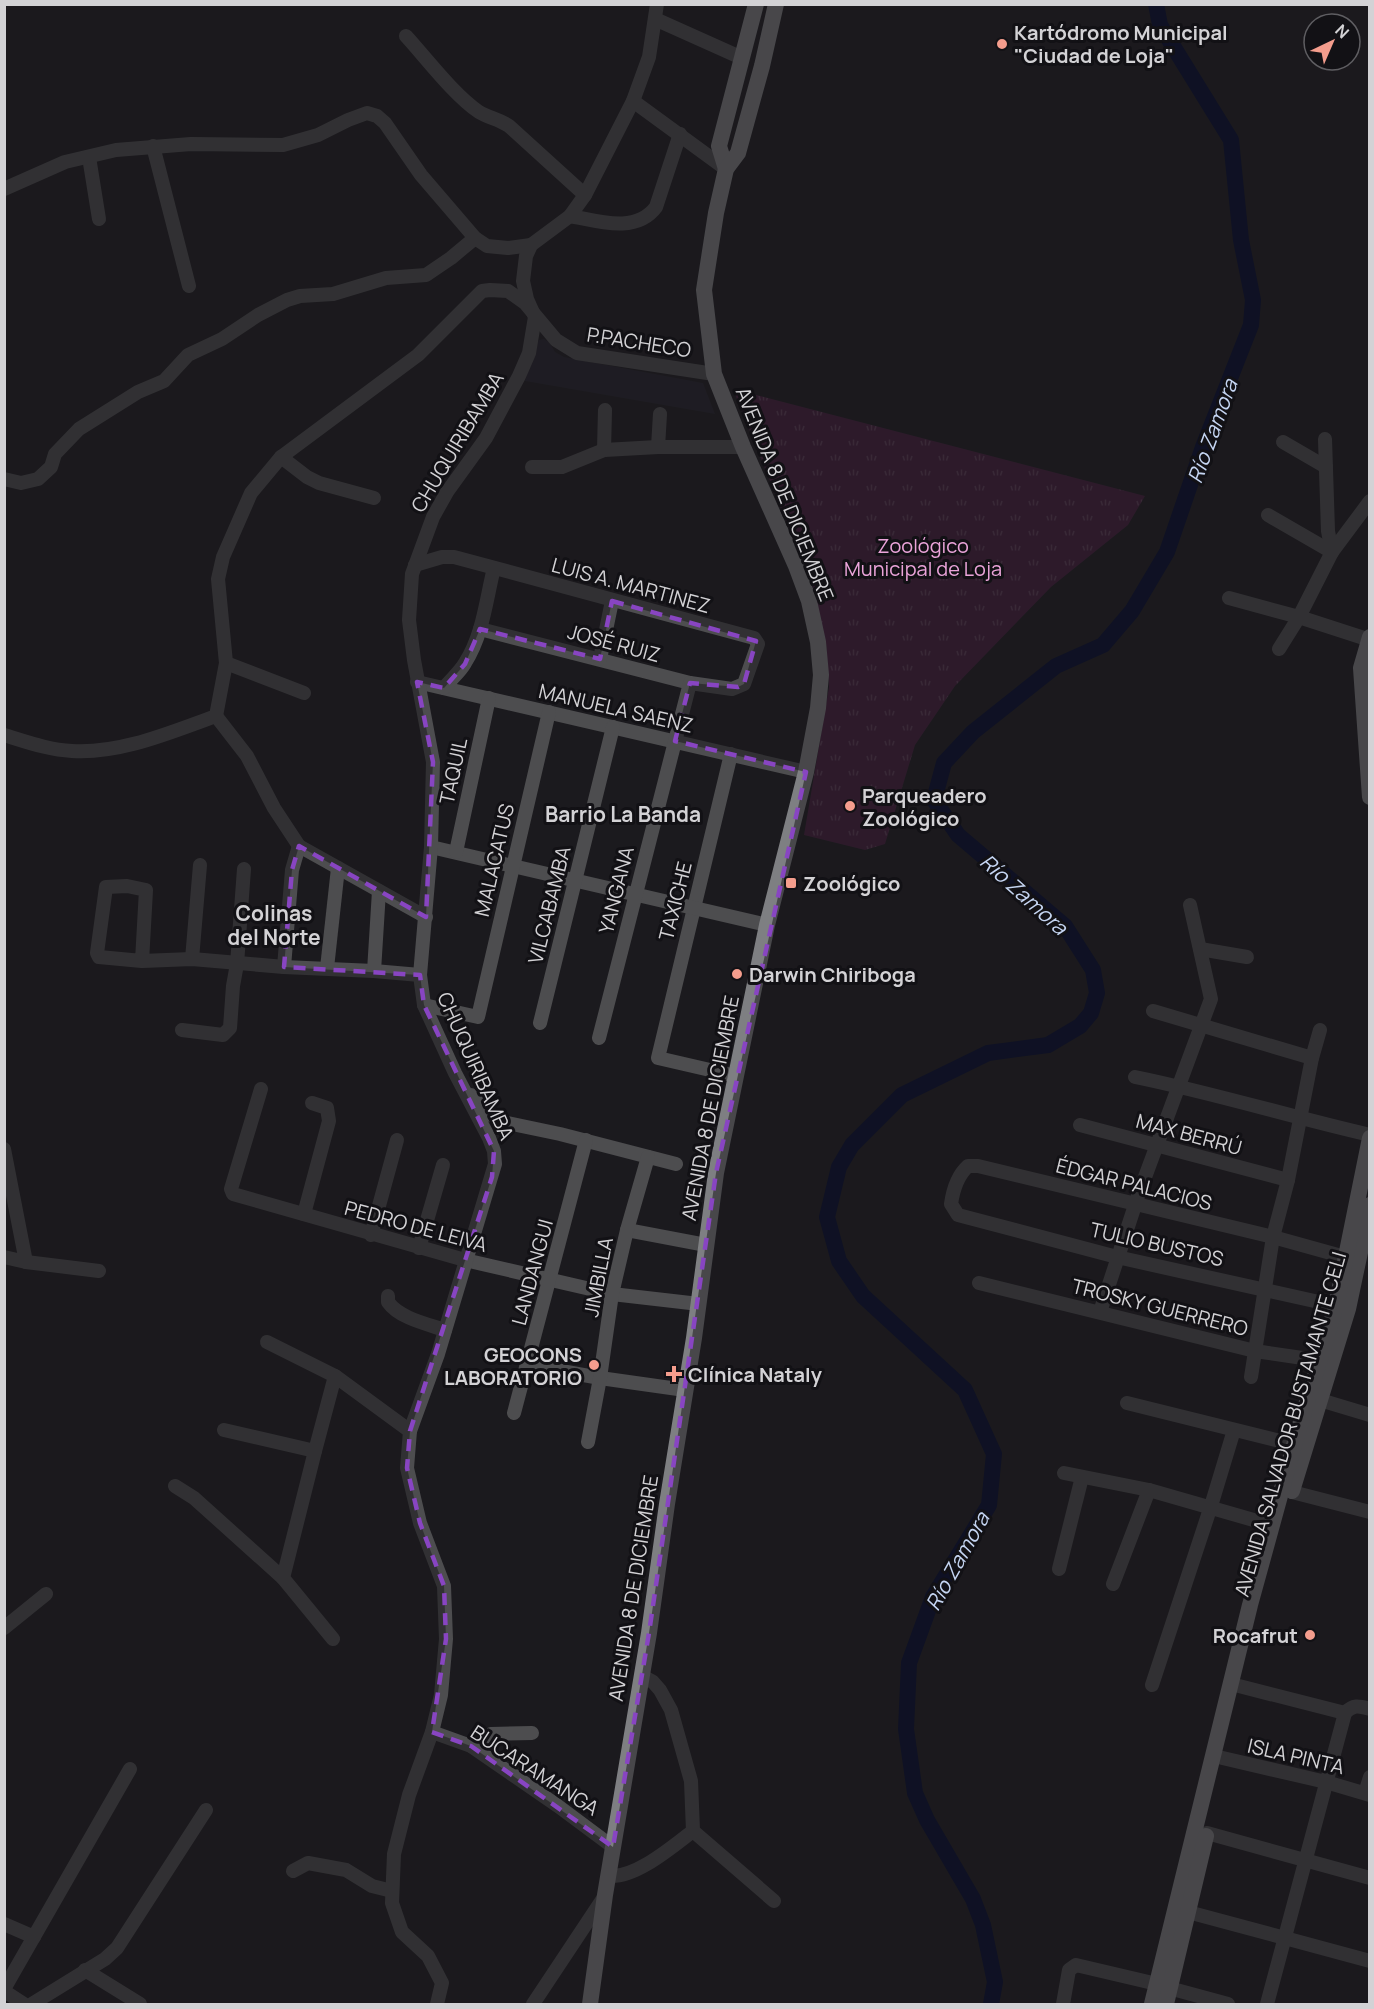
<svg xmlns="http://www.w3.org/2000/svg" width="1374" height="2009" font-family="Manrope,sans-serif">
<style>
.built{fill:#23212a}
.park{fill:url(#park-tufts)}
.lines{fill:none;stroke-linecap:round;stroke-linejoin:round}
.river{stroke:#00082d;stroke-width:16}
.minor{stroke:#4d4d4f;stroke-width:14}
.major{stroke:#7e7f82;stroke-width:16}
.marked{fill:none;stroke:#8845c2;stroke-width:4.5;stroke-dasharray:12 8;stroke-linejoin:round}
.poi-dot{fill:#f49d8d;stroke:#121115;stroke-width:2}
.labels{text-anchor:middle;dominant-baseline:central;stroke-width:6;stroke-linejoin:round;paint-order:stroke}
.poi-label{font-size:20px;font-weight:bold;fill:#d3d2d5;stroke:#121115;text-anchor:start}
.street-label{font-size:20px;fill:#d3d2d5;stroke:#121115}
.park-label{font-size:20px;fill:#eba4da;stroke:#121115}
.water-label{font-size:21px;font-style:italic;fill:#c5d5f2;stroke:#121115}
.neighbourhood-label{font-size:21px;font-weight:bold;fill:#d3d2d5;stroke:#121115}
</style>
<defs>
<pattern id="park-tufts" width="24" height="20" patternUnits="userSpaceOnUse" patternTransform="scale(1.5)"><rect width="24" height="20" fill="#431c3b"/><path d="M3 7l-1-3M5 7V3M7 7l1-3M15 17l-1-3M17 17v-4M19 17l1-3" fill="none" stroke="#5d3c56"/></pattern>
</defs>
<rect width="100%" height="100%" fill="#1b1a1e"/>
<!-- built -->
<polygon class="built" points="544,339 549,342 555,352 564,357 703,383 715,414 525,381 534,349 539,340"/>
<!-- park -->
<polygon class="park" points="733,389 1145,496 1128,525 1051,587 955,686 915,745 885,844 865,850 804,835 829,687 826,644 814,590"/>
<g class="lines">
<!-- river -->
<polyline class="river" points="991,2004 995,1982 983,1925 973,1899 927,1820 915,1793 906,1729 909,1663 933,1597 989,1505 994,1454 965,1390 863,1296 839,1261 827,1217 839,1167 852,1145 902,1095 988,1053 1048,1045 1080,1026 1091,1013 1097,993 1093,970 1065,926 958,835 934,800 944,763 973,732 1056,666 1103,645 1132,611 1167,552 1203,447 1251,325 1253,300 1241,240 1231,140 1160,25 1156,4"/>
<!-- minor -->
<g class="minor">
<polyline points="655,19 742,58"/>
<path d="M406 36C427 59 454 95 479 112 489 118 499 119 509 126L585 195"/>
<polyline points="633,101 726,169"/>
<polyline points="153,146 189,286"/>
<polyline points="89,157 99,219"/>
<polyline points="4,189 65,162 116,150 191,144 283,145 318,135 348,120 367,113 377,116 385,123 421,175 475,238 487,246 508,248 531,245"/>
<path d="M570 216C598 221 636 234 656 207L680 134"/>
<polyline points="1325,439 1328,531 1332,552"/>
<polyline points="1283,442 1326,467"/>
<polyline points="658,447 660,414"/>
<polyline points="604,450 605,410"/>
<polyline points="281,457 307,477 319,483 374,498"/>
<polyline points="532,467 562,467 604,450 658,447 743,447"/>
<polyline points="4,479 21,483 38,479 51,467 55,454 79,429 138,392 164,381 188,355 222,339 258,315 287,300 300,296 333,294 386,278 426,275 451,258 475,238"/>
<polyline points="1268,515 1332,552 1299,617 1370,640"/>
<polyline points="1332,552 1370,501"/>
<polyline points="415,565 442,557 454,557 754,638 758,644 744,684 732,689 690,683 480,629"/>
<polyline points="1229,598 1299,617 1279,649"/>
<polyline points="600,659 612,601"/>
<polyline points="226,663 304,693"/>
<polyline points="417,682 806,772"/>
<path d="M444 688C451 679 460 672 465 663 483 635 486 600 494 568"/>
<polyline points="216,716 247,756 274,808 299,846 426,917"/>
<path d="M4 735C27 742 49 750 72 751 121 754 171 732 216 716L226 663 218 579 223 557 251 493 281 457 418 355 482 291 490 290 508 291 525 303 556 340 577 353 714 374"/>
<polyline points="731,754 658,1058 736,1076"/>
<polyline points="431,847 767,925"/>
<polyline points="456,852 489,698"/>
<polyline points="1200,949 1247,957"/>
<polyline points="192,959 200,865"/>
<polyline points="142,961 146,890 127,886 106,887 97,953 99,957 142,961 192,959 284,967 374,971 420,975"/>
<polyline points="284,967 292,870 299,846"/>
<polyline points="327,968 338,868"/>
<polyline points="374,971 379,891"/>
<polyline points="424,1005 478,1017 549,712"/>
<polyline points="1153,1011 1312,1058"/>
<polyline points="540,1023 613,727"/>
<polyline points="182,1030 223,1035 230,1028 233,986 237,964 244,869"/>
<polyline points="599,1038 690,683"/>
<path d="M1135 1077C1214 1093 1291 1117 1370 1135"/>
<polyline points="261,1089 231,1189 233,1194 465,1260 612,1294 699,1304"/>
<polyline points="471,1095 491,1115 503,1122 560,1134 676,1164"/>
<polyline points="1080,1125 1288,1180"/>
<polyline points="4,1149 26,1262"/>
<polyline points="304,1214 329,1121 327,1108 312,1103"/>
<polyline points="627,1230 706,1245"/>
<polyline points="371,1235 397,1140"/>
<polyline points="419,1248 443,1165"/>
<polyline points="4,1257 26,1262 99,1271"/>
<path d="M1345 1257 1273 1237 978 1166H968C957 1176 953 1190 951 1204L958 1215 1117 1257 1346 1308"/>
<polyline points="979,1283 1255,1351 1330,1362"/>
<path d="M388 1296V1302C399 1318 427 1324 445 1330"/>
<polyline points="1100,1312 1138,1196 1211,999 1190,905"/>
<polyline points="267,1342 335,1376 410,1431"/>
<polyline points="528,1365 600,1378 685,1390"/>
<polyline points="1251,1377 1273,1237 1288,1180 1312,1058 1320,1030"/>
<polyline points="1320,1400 1370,1415"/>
<polyline points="1127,1403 1304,1447"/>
<polyline points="514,1413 586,1140"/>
<polyline points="224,1430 315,1451 283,1578 333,1639"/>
<polyline points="588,1442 600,1378 612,1294 627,1230 648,1157"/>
<polyline points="315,1451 335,1376"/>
<polyline points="1064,1473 1149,1490 1271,1525"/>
<polyline points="175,1486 194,1498 283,1578"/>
<polyline points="1292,1492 1370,1512"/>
<polyline points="1059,1569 1082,1477"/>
<polyline points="1113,1584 1149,1490"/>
<polyline points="4,1628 46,1594"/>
<polyline points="642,1676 653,1682 660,1690 671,1710 691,1781 693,1831 774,1901"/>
<polyline points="1152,1685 1211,1506 1234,1430"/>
<polyline points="1239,1686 1345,1713 1267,2004"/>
<path d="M1345 1713C1354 1704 1359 1706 1370 1709"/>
<polyline points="432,1732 471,1746 558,1806 613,1847"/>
<polyline points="471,1746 491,1734 532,1733"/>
<polyline points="1214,1756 1326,1782 1370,1795"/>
<polyline points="1365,1793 1370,1777"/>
<polyline points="1207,1833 1370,1878"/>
<polyline points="293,1871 308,1863 346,1870 372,1886 392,1891"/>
<path d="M608 1876C635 1879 672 1847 693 1831"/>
<polyline points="1188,1912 1370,1961"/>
<polyline points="4,1924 34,1937"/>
<polyline points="85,1970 140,2004"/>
<polyline points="1169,1988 1228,2004"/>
<polyline points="4,1989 130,1769"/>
<polyline points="4,1991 24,2004"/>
<polyline points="32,2004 105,1959 117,1948 206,1810"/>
<polyline points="437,2004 442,1983 428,1956 402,1932 392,1903 394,1854 409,1795 432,1732 441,1695 446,1639 444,1586 420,1523 407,1468 410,1431 438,1354 495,1164 494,1151 489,1138 455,1073 424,1005 420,975 431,847 433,762 414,660 409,620 412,574 433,517 447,492 486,438 519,376 529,353 535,317 527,299 523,281 526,256 531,245 570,216 585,195 633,101 649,57 657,4"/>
<polyline points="533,2004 604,1897"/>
<polyline points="1063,2004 1069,1970 1076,1965 1157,1984"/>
</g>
<!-- major -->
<g class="major">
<polyline points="726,169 719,146 756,4"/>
<polyline points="1370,637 1361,668 1370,797"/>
<polyline points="1292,1491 1348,1309 1370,1205"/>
<polyline points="590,2004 605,1895 649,1633 667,1504 694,1338 716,1173 767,925 806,772 818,708 821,675 818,642 809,601 796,566 743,447 714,374 704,290 716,213 726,169 738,153 762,66 776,4"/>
<polyline points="1152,2004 1250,1605 1294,1445 1336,1306 1370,1138"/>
<polyline points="1166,2004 1206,1836"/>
</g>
</g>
<!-- marked area -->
<path d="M0 0H1374V2009H0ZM612 601 756 641 744 684 738 687 690 683 675 741 806 772 716 1173 649 1633 613 1847 471 1746 432 1732 446 1639 444 1586 420 1523 407 1468 410 1431 492 1177 494 1151 424 1005 420 975 284 967 292 870 299 846 426 917 433 762 417 682 444 688 465 664 480 629 600 659Z" fill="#1b1a1e" fill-opacity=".55" fill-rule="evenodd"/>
<path class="marked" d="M612 601 756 641 744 684 738 687 690 683 675 741 806 772 716 1173 649 1633 613 1847 471 1746 432 1732 446 1639 444 1586 420 1523 407 1468 410 1431 492 1177 494 1151 424 1005 420 975 284 967 292 870 299 846 426 917 433 762 417 682 444 688 465 664 480 629 600 659Z"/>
<!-- markers -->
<g class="poi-dot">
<circle cx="1002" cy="44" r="6"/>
<circle cx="850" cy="806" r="6"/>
<rect x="785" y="877" width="12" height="12" rx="3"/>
<circle cx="737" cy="974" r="6"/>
<circle cx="594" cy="1365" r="6"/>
<path d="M671 1365h6v6h6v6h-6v6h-6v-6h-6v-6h6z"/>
<circle cx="1310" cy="1635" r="6"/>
</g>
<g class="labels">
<!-- poi labels -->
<g class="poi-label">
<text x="1014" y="32">Kartódromo Municipal<tspan x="1014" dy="23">"Ciudad de Loja"</tspan></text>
<text x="862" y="795">Parqueadero<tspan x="862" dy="23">Zoológico</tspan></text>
<text x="803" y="883">Zoológico</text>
<text x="749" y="974">Darwin Chiriboga</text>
<text x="582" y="1354" text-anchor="end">GEOCONS<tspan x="582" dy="23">LABORATORIO</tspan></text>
<text x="688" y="1374">Clínica Nataly</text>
<text x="1298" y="1635" text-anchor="end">Rocafrut</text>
</g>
<!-- street labels -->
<g class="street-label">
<text transform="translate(639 342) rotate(9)">P.PACHECO</text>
<text transform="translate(457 442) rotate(-59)">CHUQUIRIBAMBA</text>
<text transform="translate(785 494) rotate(68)">AVENIDA 8 DE DICIEMBRE</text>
<text transform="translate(631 585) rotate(15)">LUIS A. MARTINEZ</text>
<text transform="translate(614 643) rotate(15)">JOSÉ RUIZ</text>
<text transform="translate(616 708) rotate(13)">MANUELA SAENZ</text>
<text transform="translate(453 771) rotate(-78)">TAQUIL</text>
<text transform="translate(494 860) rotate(-77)">MALACATUS</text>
<text transform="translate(616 890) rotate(-76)">YANGANA</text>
<text transform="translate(675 901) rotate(-76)">TAXICHE</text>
<text transform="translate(549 905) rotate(-76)">VILCABAMBA</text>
<text transform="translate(476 1066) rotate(66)">CHUQUIRIBAMBA</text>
<text transform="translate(710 1108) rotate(-79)">AVENIDA 8 DE DICIEMBRE</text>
<text transform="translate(1189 1134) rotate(15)">MAX BERRÚ</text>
<text transform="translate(1134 1184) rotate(14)">ÉDGAR PALACIOS</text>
<text transform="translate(416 1226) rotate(15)">PEDRO DE LEIVA</text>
<text transform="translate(1157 1244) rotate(13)">TULIO BUSTOS</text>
<text transform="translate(532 1272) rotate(-75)">LANDANGUI</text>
<text transform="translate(598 1277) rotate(-79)">JIMBILLA</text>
<text transform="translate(1160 1307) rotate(14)">TROSKY GUERRERO</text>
<text transform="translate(1290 1424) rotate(-74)">AVENIDA SALVADOR BUSTAMANTE CELI</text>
<text transform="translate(633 1588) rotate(-81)">AVENIDA 8 DE DICIEMBRE</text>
<text transform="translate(1296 1756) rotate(13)">ISLA PINTA</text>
<text transform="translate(535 1770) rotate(33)">BUCARAMANGA</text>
</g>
<!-- park labels -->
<g class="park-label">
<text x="923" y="545">Zoológico<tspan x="923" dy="23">Municipal de Loja</tspan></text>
</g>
<!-- water labels -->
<g class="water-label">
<text transform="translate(1212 431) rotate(-70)">Río Zamora</text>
<text transform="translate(1024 894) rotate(42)">Río Zamora</text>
<text transform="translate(957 1561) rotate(-61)">Río Zamora</text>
</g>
<!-- neighbourhood labels -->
<g class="neighbourhood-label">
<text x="623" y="814">Barrio La Banda</text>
<text x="274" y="913">Colinas<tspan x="274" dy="24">del Norte</tspan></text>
</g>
</g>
<!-- border -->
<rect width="1374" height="2009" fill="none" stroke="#d3d2d5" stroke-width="12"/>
<!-- north arrow -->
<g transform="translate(1332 42) rotate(44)"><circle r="28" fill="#121115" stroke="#5f5e62" stroke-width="1.5"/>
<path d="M0-4.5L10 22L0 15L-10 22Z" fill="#f49d8d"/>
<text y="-9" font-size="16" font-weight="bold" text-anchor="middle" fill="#d3d2d5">N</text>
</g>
</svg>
